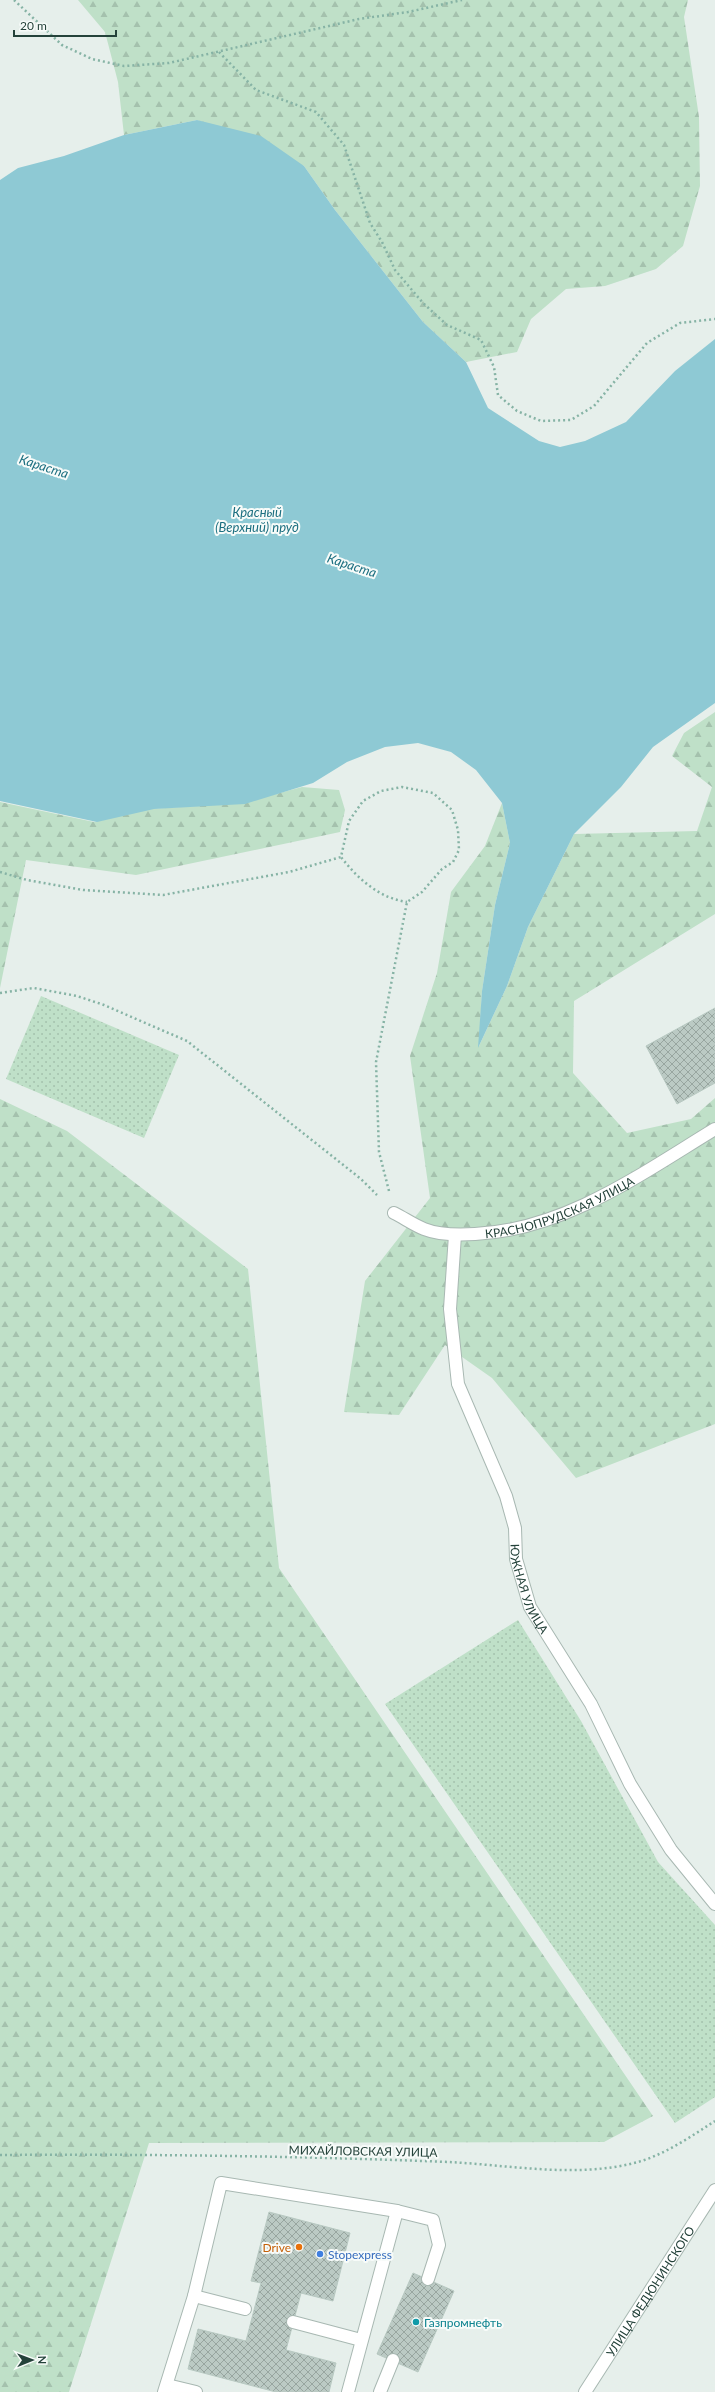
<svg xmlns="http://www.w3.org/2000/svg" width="715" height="2392" font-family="Lato,sans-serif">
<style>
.forest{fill:url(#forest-firs)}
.park{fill:url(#park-dots)}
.water{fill:#8ec9d4}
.building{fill:url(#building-cross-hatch);stroke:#b8c9c2}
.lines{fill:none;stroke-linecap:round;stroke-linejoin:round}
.service-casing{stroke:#a8b8b2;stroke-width:14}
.minor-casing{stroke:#a8b8b2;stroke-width:14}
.path{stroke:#86b3a5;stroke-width:2.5;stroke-dasharray:2 3;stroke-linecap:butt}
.service{stroke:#fff;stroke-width:12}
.minor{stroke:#fff;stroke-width:12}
.food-dot{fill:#e8710a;stroke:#f7fbf9;stroke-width:1.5}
.shop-dot{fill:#3f7fe0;stroke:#f7fbf9;stroke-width:1.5}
.culture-dot{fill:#0f9aa8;stroke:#f7fbf9;stroke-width:1.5}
.labels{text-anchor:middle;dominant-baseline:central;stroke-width:4;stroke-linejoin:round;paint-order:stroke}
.street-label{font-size:12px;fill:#24423a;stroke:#f7fbf9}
.food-label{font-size:12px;fill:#c56008;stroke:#f7fbf9;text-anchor:end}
.shop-label{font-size:12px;fill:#366cbe;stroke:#f7fbf9;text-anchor:start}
.culture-label{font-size:12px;fill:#0d838f;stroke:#f7fbf9;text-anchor:start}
.water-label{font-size:13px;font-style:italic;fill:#1c6f80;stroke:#f7fbf9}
</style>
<defs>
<pattern id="forest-firs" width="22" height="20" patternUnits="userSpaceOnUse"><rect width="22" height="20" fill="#bfe0c8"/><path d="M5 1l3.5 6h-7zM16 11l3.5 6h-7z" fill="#a4c1ad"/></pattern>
<pattern id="park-dots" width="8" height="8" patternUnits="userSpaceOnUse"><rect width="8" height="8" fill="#bfe0c8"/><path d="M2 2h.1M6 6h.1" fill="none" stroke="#a4c1ad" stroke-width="1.8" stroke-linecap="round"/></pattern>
<pattern id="building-cross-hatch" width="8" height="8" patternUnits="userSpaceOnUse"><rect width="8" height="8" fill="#bbcac4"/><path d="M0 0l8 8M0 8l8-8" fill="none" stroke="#98a6a0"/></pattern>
</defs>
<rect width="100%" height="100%" fill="#e6efeb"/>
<!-- forest -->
<g class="forest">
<polygon points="78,0 688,0 684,17 699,117 700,186 683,246 656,269 605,286 566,289 531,319 517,352 466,362 423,322 335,210 304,166 197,120 124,135 118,82 105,32"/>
<polygon points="715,712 715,914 574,1001 573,1073 627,1133 691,1119 715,1098 715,1424 576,1478 492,1378 445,1345 399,1415 344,1412 365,1281 430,1198 410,1056 437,973 451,892 485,846 502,803 510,843 495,905 482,991 479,1046 507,986 528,927 574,834 697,831 712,787 672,756 684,733"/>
<polygon points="302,787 339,790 345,810 340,832 136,875 26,860 0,988 0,802 94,822 150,809 242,803"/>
<polygon points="0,1099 67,1131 248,1269 279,1568 653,2116 604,2142 149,2143 69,2392 0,2392"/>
</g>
<!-- park -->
<g class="park">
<polygon points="41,996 179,1055 144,1138 6,1079"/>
<polygon points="518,1620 581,1721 658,1862 715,1925 715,2097 675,2123 385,1704"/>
</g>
<!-- water -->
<polygon class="water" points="197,120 261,136 304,166 335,210 423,322 466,362 488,408 539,441 560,447 585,441 626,422 675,371 715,339 715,703 653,747 621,787 574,834 528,927 507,986 478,1048 482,991 495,905 510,843 502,803 476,770 451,752 418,743 385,747 347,762 313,783 245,804 154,809 97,822 0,801 0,180 18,168 64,156 124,135"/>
<!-- building -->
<g class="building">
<polygon points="715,1008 715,1083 677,1104 646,1046"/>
<polygon points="269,2212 350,2233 333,2301 301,2293 286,2350 336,2363 329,2392 276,2392 188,2369 198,2329 246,2341 261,2283 251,2281"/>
<polygon points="413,2273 454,2291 418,2372 377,2354"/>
</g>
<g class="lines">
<!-- service casing -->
<g class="service-casing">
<g id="service">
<polyline points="194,2296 245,2309"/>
<polyline points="293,2322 361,2340"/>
<polyline points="167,2385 196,2392"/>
<polyline points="164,2392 194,2296 221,2183 397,2211 433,2220 439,2245 428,2279"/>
<polyline points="348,2392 397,2211"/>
<polyline points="380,2392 393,2360"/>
</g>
</g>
<!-- minor casing -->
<g class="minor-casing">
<g id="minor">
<path id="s1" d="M394 1213C404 1218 414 1225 424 1229 439 1235 459 1235 475 1234 564 1230 641 1174 715 1129"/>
<path id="s2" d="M455 1235 450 1309 458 1384 506 1496 515 1528 516 1559 530 1607 591 1704 630 1784 671 1850 715 1904"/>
<path id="s3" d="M585 2392 715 2190"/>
</g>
</g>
<!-- path -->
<g class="path">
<polyline points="14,0 62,45 92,59 124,66 169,63 359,19 408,12 462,0"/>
<polyline points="219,52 256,90 316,112 344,145 370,223 382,242 395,270 423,303 447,325 481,340 494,367 498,395 517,411 541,421 571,420 594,406 647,343 680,323 715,319"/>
<polyline points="0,872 27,880 83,890 163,895 289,872 341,857"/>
<polyline points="0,993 34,988 77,996 104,1005 187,1041 361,1179 377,1195"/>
<path d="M389 1191 379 1152 376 1062 407 902 422 892 442 869 453 862 459 850 458 830 452 810 433 793 402 787 381 791 363 801 349 821 341 857C358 879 379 898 407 902"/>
<path d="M0 2155C149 2154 299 2156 449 2162 508 2165 576 2178 634 2163 663 2156 690 2137 715 2121"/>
</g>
<!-- service -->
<use href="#service" class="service"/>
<!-- minor -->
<use href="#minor" class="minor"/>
</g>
<!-- markers -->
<circle class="food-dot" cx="299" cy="2247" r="4"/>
<circle class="shop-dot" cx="320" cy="2254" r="4"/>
<circle class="culture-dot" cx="416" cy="2322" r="4"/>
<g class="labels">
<!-- street labels -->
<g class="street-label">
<text stroke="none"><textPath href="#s1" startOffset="175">КРАСНОПРУДСКАЯ УЛИЦА</textPath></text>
<text stroke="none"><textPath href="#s2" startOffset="368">ЮЖНАЯ УЛИЦА</textPath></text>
<text transform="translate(363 2151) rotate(1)">МИХАЙЛОВСКАЯ УЛИЦА</text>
<text stroke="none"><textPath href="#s3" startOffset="120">УЛИЦА ФЕДЮНИНСКОГО</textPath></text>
</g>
<!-- food labels -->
<g class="food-label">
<text x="291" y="2247">Drive</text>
</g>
<!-- shop labels -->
<g class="shop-label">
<text x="328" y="2254">Stopexpress</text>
</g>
<!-- culture labels -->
<g class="culture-label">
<text x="424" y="2322">Газпромнефть</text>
</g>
<!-- water labels -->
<g class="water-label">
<text transform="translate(44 466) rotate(18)">Караста</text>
<text x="257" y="512">Красный<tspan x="257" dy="15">(Верхний) пруд</tspan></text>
<text transform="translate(352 565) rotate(18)">Караста</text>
</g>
</g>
<!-- north arrow -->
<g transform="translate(32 2360) rotate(89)" stroke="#f7fbf9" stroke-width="3" paint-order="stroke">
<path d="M0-3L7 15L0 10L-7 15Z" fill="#24423a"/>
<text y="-6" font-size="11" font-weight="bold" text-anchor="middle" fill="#24423a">N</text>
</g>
<!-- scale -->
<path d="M14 30v6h102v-6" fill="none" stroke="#24423a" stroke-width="2"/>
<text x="20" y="30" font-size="12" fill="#24423a" stroke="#f7fbf9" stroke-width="3" paint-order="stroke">20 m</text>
</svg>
